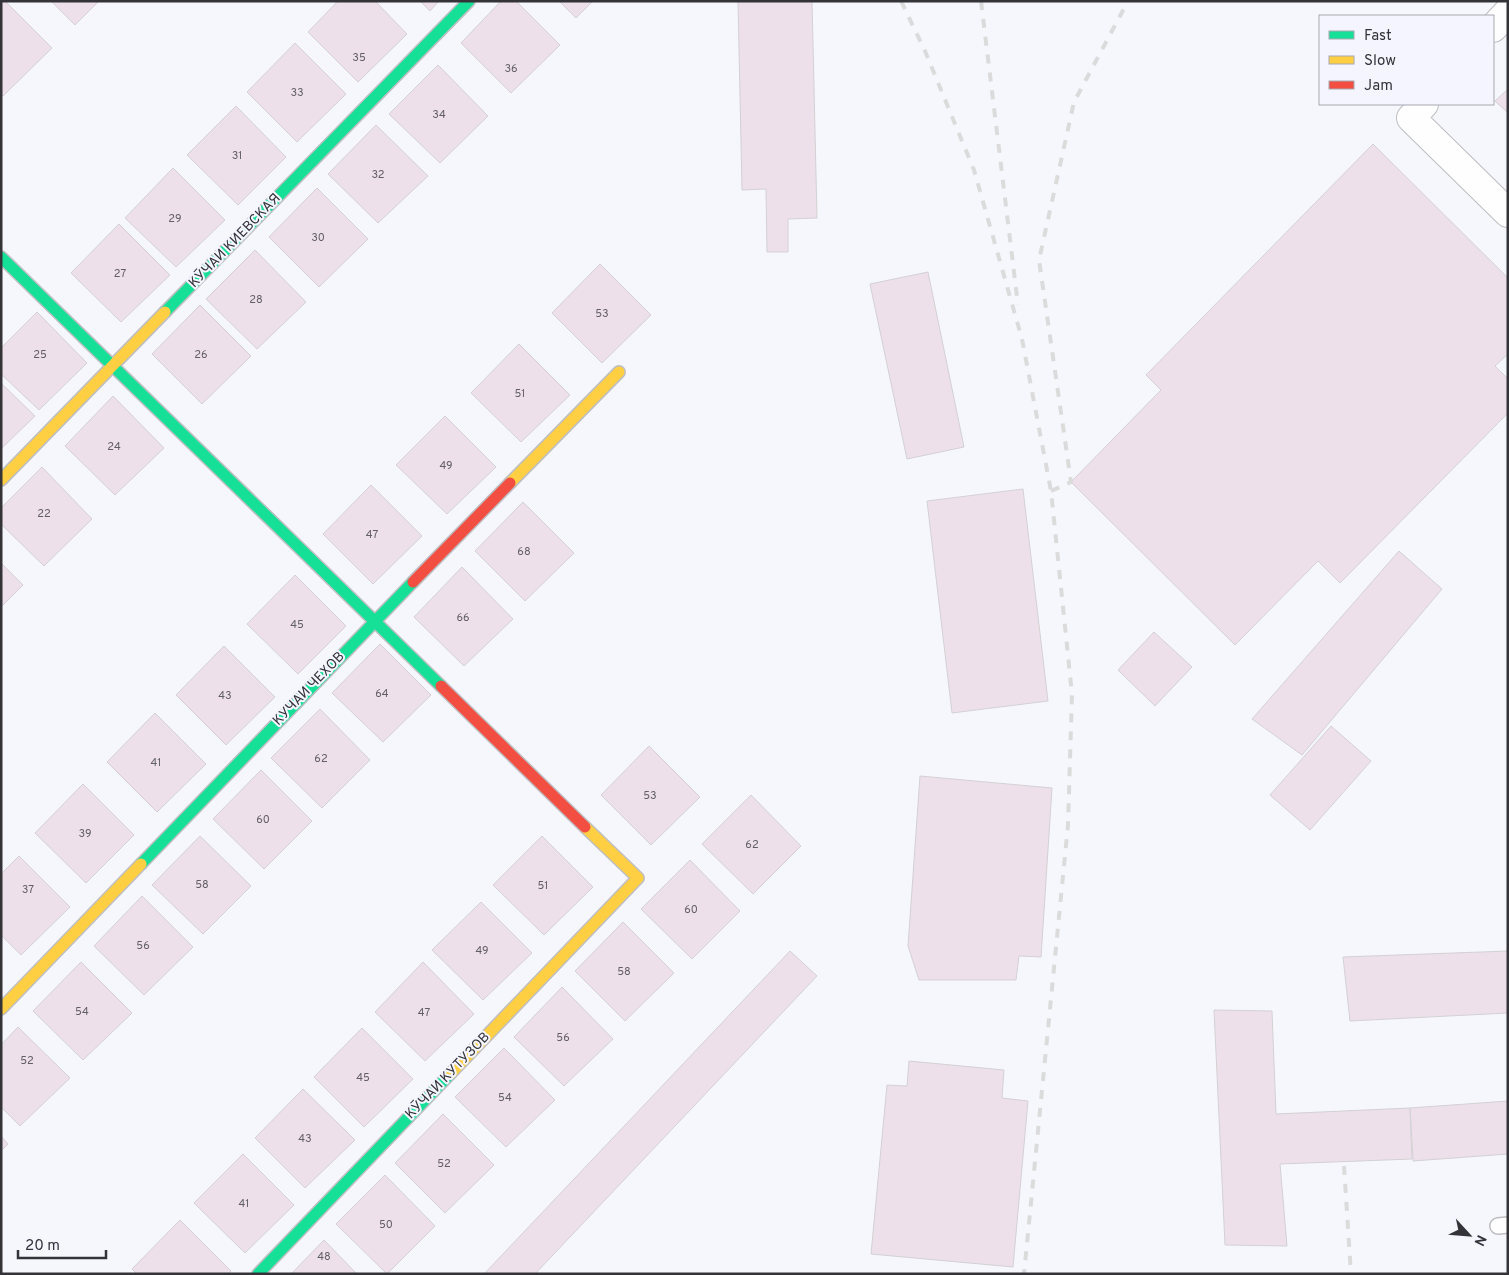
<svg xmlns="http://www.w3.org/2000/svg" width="1509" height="1275" font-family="Overpass,sans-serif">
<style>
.building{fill:#ede0ea;stroke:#d3d1d4}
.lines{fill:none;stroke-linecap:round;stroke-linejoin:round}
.lane-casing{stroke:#bebec2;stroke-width:18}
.street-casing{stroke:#bebec2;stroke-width:30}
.fast-casing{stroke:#bebec2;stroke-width:14}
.slow-casing{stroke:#bebec2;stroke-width:14}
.jam-casing{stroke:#bebec2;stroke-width:14}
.lane{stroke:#fefeff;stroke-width:15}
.street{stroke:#fefeff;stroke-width:28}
.fast{stroke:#16e098;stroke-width:11}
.slow{stroke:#ffcf43;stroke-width:11}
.jam{stroke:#f24e42;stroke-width:11}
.rail{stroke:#dbdbdc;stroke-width:4;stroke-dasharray:9 9;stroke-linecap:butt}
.labels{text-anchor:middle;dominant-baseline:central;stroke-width:4;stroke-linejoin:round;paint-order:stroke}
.number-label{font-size:11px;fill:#625f64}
.street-label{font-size:14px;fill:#343438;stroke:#f4f5fe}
</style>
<rect width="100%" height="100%" fill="#f6f7fc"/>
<!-- building -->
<g class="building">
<polygon points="1,1 5,1 52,48 3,96 1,94"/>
<polygon points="51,1 99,1 75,25"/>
<polygon points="338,1 375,1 407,34 358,82 308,32"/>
<polygon points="420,1 439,1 430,11"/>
<polygon points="501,1 516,1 560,45 511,93 461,43"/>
<polygon points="559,1 593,1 576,18"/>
<polygon points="738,1 812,1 817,218 788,219 788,252 767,252 766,189 742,190"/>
<polygon points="295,43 346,94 297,142 247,92"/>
<polygon points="438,65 488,116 440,163 389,114"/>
<polygon points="1508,89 1508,113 1495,101"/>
<polygon points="236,106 286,157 238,205 187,155"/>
<polygon points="376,125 428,176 378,223 328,174"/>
<polygon points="1373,144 1508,278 1508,354 1495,366 1508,379 1508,413 1340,583 1318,561 1235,645 1071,482 1161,390 1146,375"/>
<polygon points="173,168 225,220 176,267 125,218"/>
<polygon points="317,188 368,239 319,287 269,237"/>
<polygon points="119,224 170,275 121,322 71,273"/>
<polygon points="255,250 306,302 257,349 206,299"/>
<polygon points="600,264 651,315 602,363 552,313"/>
<polygon points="928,272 964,447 907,459 870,284"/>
<polygon points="200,305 251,356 202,404 152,354"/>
<polygon points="37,312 87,363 39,410 1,374 1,348"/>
<polygon points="519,344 570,395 521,442 471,393"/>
<polygon points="1,383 35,416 1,449"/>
<polygon points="113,396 164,448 115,495 65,446"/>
<polygon points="445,416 496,467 447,514 396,465"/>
<polygon points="42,467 92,519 44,566 1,524 1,508"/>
<polygon points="371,485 422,536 373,584 323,534"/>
<polygon points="1023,489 1048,701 952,713 927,501"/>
<polygon points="523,502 574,553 525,601 475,551"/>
<polygon points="1399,551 1442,589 1302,755 1252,719"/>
<polygon points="1,563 23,585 1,607"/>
<polygon points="462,567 513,619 464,666 414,617"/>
<polygon points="295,575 346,626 298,674 247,624"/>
<polygon points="1154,632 1192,667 1155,706 1118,670"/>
<polygon points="380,644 431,695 383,742 332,693"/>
<polygon points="224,646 275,697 226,745 176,695"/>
<polygon points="320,709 370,760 322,808 271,758"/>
<polygon points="155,713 206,764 157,812 107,762"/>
<polygon points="1331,726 1371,761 1310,830 1270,795"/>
<polygon points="649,746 700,797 651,845 601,795"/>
<polygon points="261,770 312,821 264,869 213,819"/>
<polygon points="920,776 1052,788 1041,957 1019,956 1016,980 919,980 908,946"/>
<polygon points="83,784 134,835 86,883 35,833"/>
<polygon points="751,795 801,846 753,894 702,844"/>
<polygon points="200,836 251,886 203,934 152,885"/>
<polygon points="542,836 593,887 544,935 493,885"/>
<polygon points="19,856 70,907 21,955 1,935 1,874"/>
<polygon points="690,860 740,911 692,959 641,909"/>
<polygon points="142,896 193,947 144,995 94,946"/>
<polygon points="481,902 532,953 483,1000 432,950"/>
<polygon points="623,922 674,973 625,1021 575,971"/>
<polygon points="790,951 817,976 535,1274 484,1274"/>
<polygon points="1508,951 1508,1013 1350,1021 1343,957"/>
<polygon points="81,962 132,1013 83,1060 33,1011"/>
<polygon points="423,962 474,1014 425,1061 375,1012"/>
<polygon points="562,987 613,1039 564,1086 514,1037"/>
<polygon points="1214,1010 1272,1011 1276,1114 1410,1108 1412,1159 1280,1164 1287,1246 1225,1245"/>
<polygon points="18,1027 70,1078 20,1126 1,1107 1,1045"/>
<polygon points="362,1028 413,1079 364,1127 314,1077"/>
<polygon points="504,1048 555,1100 506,1147 455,1097"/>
<polygon points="909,1061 1004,1070 1002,1098 1028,1101 1013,1267 871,1254 887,1085 907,1086"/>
<polygon points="303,1089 355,1140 305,1188 255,1138"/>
<polygon points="1508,1101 1508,1154 1413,1161 1410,1108"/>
<polygon points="443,1114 494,1165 445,1213 395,1163"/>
<polygon points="1,1136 8,1144 1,1151"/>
<polygon points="243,1154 294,1205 245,1253 194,1203"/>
<polygon points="385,1175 435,1226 387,1274 336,1224"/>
<polygon points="180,1220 231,1271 228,1274 137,1274 132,1269"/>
<polygon points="324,1240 357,1274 291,1274"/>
</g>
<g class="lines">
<!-- lane casing -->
<g class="lane-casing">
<polyline id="lane" points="1498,1226 1508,1225"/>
</g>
<!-- street casing -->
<g class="street-casing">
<g id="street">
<polyline points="1493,28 1508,12"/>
<polyline points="1424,104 1411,118 1508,213"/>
</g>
</g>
<!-- fast casing -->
<g class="fast-casing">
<g id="fast">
<polyline points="1,257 441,686"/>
<polyline points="165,312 469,1"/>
<polyline points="141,864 413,582"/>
<polyline points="258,1274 450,1074"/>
</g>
</g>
<!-- slow casing -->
<g class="slow-casing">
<g id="slow">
<polyline points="1,480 165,312"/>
<polyline points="510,483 619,372"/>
<polyline points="1,1009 141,864"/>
<polyline points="450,1074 638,878 585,827"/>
</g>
</g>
<!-- jam casing -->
<g class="jam-casing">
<g id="jam">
<polyline points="413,582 510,483"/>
<polyline points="441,686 585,827"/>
</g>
</g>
<!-- lane -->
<use href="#lane" class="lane"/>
<!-- street -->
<use href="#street" class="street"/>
<!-- fast -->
<use href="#fast" class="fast"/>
<!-- slow -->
<use href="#slow" class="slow"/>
<!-- jam -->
<use href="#jam" class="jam"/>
<!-- rail -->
<g class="rail">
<polyline points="901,1 925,51 974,170 1022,339 1051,491 1072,694 1068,825 1024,1274"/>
<polyline points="981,1 1018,305"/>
<polyline points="1051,491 1071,482 1039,260 1074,102 1128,1"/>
<polyline points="1344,1166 1351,1274"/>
</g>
</g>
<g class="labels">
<!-- number labels -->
<g class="number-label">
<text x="359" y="58">35</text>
<text x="511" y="69">36</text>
<text x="297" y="93">33</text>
<text x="439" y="115">34</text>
<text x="237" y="156">31</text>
<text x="378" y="175">32</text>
<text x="175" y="219">29</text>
<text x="318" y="238">30</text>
<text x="120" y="274">27</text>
<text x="256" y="300">28</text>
<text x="602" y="314">53</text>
<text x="40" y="355">25</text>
<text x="201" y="355">26</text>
<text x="520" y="394">51</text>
<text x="114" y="447">24</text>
<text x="446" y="466">49</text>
<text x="44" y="514">22</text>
<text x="372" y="535">47</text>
<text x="524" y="552">68</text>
<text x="463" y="618">66</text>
<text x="297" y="625">45</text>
<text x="382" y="694">64</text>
<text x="225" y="696">43</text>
<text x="321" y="759">62</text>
<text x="156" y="763">41</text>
<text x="650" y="796">53</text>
<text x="263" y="820">60</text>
<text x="85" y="834">39</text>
<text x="752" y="845">62</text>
<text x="202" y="885">58</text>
<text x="543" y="886">51</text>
<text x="28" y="890">37</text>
<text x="691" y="910">60</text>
<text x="143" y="946">56</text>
<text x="482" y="951">49</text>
<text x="624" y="972">58</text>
<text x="82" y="1012">54</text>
<text x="424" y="1013">47</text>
<text x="563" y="1038">56</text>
<text x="27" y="1061">52</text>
<text x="363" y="1078">45</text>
<text x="505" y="1098">54</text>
<text x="305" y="1139">43</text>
<text x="444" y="1164">52</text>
<text x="244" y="1204">41</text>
<text x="386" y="1225">50</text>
<text x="324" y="1257">48</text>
</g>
<!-- street labels -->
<g class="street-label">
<text transform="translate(235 241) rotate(-46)">КӮЧАИ КИЕВСКАЯ</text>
<text transform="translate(309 689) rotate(-46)">КУЧАИ ЧЕХОВ</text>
<text transform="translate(448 1076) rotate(-46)">КӮЧАИ КУТУЗОВ</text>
</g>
</g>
<!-- border -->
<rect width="1509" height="1275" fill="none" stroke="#343438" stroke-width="5"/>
<!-- legend -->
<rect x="1319" y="15" width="175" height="90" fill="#f4f5fe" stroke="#a7a8af"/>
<rect x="1329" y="31" width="25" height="8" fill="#16e098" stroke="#a7a8af"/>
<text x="1364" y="40" font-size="15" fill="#343438">Fast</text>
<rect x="1329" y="56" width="25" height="8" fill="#ffcf43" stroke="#a7a8af"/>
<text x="1364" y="65" font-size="15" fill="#343438">Slow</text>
<rect x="1329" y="81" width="25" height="8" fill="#f24e42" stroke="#a7a8af"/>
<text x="1364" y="90" font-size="15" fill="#343438">Jam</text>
<!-- north arrow -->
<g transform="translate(1469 1235) rotate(116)" stroke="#f4f5fe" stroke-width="4" paint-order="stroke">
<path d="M0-4L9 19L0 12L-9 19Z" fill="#343438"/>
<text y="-8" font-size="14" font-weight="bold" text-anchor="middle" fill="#343438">N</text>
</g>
<!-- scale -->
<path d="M18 1250v8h88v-8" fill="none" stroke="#343438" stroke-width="2.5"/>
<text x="25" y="1250" font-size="15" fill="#343438" stroke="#f4f5fe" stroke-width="4" paint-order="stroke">20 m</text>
</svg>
